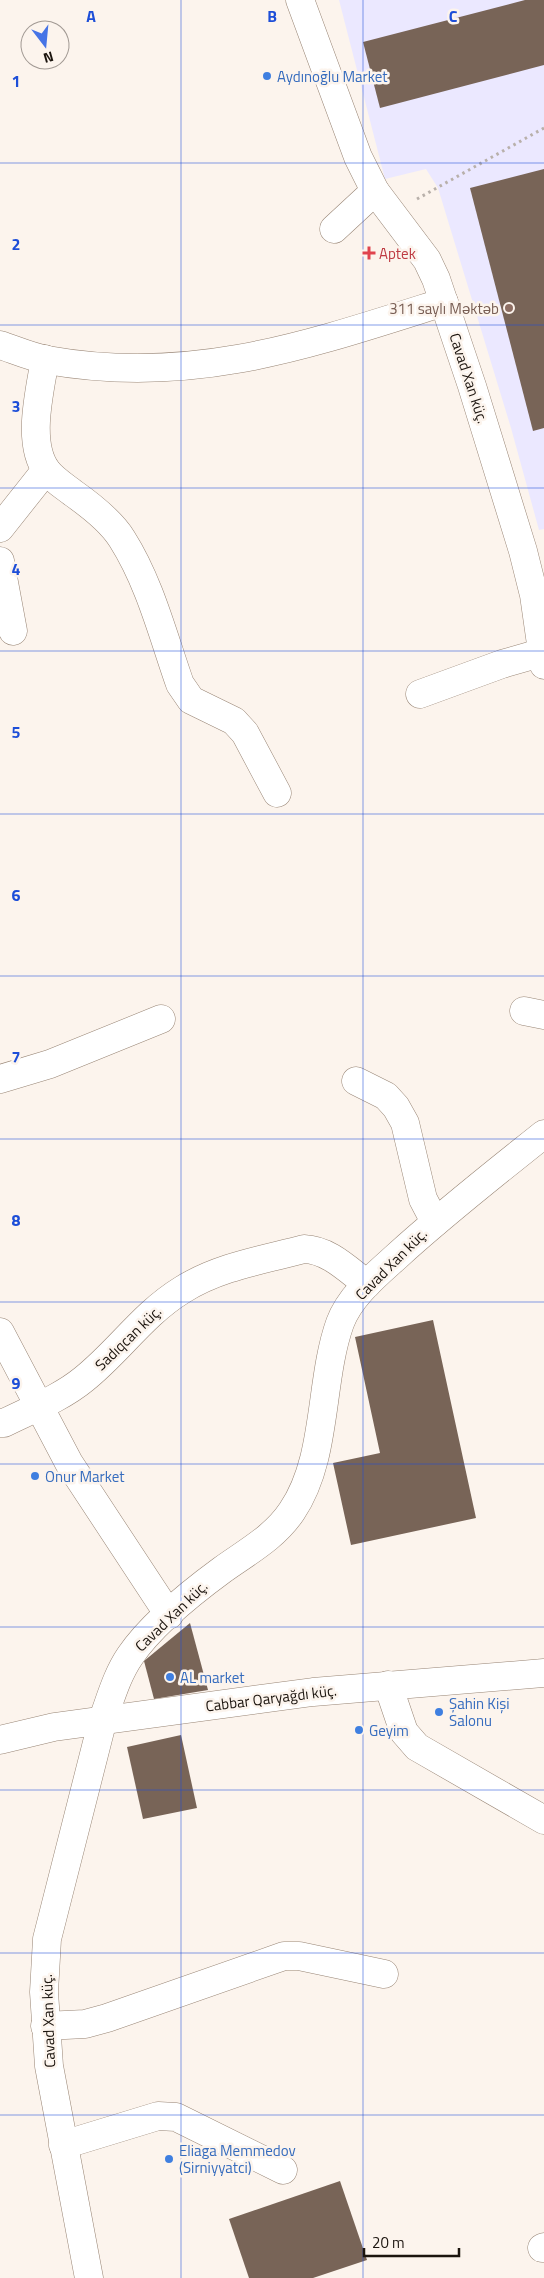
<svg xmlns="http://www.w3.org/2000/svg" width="544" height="2278" font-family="'Titillium Web',sans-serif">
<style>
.education{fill:#ebe8ff}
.building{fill:#786457}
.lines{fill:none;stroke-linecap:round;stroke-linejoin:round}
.minor-casing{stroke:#988575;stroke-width:29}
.path{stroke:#b8b0aa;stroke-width:3;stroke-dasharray:2.5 4;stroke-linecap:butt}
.minor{stroke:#fff;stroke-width:28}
.grid{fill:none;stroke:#1d4ed8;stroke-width:1;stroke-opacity:0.55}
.shop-dot{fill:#3f7fe0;stroke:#fcf4ed;stroke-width:2}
.health-dot{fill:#e0444e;stroke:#fcf4ed;stroke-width:2}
.education-dot{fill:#8d6e63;stroke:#fcf4ed;stroke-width:2}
.labels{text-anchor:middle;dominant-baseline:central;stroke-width:5;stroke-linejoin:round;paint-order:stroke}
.shop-label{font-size:15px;fill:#366cbe;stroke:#fcf4ed;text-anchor:start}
.health-label{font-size:15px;fill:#be3a42;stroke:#fcf4ed;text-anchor:start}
.education-label{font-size:15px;fill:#785e54;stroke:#fcf4ed;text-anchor:end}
.street-label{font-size:15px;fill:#1b140e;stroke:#fcf4ed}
.grid-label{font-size:16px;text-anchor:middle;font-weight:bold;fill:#1d4ed8;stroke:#fcf4ed;stroke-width:5;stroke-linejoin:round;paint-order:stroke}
</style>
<rect width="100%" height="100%" fill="#fcf4ed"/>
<!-- education -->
<polygon class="education" points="339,0 544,0 544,529 539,530 511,428 438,188 426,169 385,179"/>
<!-- building -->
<g class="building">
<polygon points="525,0 544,0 544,65 380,108 363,42"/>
<polygon points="544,169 544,428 533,431 470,188"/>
<polygon points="433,1320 476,1518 351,1545 333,1463 380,1453 355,1337"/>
<polygon points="190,1623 208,1690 154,1699 144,1661"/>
<polygon points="181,1735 197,1808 143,1819 127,1747"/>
<polygon points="340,2181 367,2260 313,2278 249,2278 229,2219"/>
</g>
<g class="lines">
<!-- minor casing -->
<g class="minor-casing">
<g id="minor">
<polyline points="300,0 358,157 375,191 427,260 436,279 472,386 523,551 534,595 544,665"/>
<polyline points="334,229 375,191"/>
<path d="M0 345C15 350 31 357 47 360 192 386 308 345 444 302"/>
<path d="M45 359C40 391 26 443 47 471 54 480 64 486 73 493 90 505 111 521 122 539 150 583 163 636 180 684L191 700 234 721 245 733 277 793"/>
<polyline points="0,528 46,470"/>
<polyline points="0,561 13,631"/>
<polyline points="420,694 502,664 544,652"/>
<polyline points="524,1011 544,1015"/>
<polyline points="0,1079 50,1064 161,1019"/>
<polyline points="356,1081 386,1096 396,1107 405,1123 423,1199 435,1222"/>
<polyline points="0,1332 69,1463 169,1615"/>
<path d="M0 1423H4C30 1410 61 1398 84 1379 119 1351 143 1314 182 1290 218 1267 262 1260 304 1249 329 1250 347 1269 367 1284"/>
<polyline points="388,1685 404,1732 417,1747 544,1820"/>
<polyline points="0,1740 54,1727 313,1692 544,1673"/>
<polyline points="45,2026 85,2024 107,2018 284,1956 299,1956 384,1974"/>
<polyline points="63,2145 158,2116 176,2117 283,2170"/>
<polyline points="542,2248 544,2247"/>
<path d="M89 2278 49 2066 44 1992 47 1939 103 1719C111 1697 117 1675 130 1656 151 1625 192 1592 222 1570 247 1552 275 1537 292 1511 328 1458 319 1382 340 1323 350 1296 376 1275 397 1256 444 1213 494 1174 544 1134"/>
</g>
</g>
<!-- path -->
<polyline class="path" points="417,199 544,128"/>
<!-- minor -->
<use href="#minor" class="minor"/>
</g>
<!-- grid -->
<path class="grid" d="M181 0V2278M363 0V2278M0 163H544M0 325H544M0 488H544M0 651H544M0 814H544M0 976H544M0 1139H544M0 1302H544M0 1464H544M0 1627H544M0 1790H544M0 1953H544M0 2115H544"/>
<!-- markers -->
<g class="shop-dot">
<circle cx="267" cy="76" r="5"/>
<circle cx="35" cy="1476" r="5"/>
<circle cx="170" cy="1677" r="5"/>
<circle cx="439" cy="1712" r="5"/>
<circle cx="359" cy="1730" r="5"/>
<circle cx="169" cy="2159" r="5"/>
</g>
<path class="health-dot" d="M366.5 245.5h5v5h5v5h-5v5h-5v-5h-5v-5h5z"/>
<circle class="education-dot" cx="509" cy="308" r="5"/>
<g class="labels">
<!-- shop labels -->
<g class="shop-label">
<text x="277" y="76">Aydınoğlu Market</text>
<text x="45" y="1476">Onur Market</text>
<text x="180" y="1677">AL market</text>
<text x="449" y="1703">Şahin Kişi<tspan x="449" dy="17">Salonu</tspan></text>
<text x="369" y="1730">Geyim</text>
<text x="179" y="2150">Eliaga Memmedov<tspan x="179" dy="17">(Sirniyyatci)</tspan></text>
</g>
<!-- health labels -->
<g class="health-label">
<text x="379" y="253">Aptek</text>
</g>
<!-- education labels -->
<g class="education-label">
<text x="499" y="308">311 saylı Məktəb</text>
</g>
<!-- street labels -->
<g class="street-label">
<text transform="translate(469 378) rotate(72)">Cavad Xan küç.</text>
<text transform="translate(391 1264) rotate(-45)">Cavad Xan küç.</text>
<text transform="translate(128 1338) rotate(-44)">Sadıqcan küç.</text>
<text transform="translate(171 1616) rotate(-44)">Cavad Xan küç.</text>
<text transform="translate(271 1698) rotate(-7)">Cabbar Qaryağdı küç.</text>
<text transform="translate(48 2021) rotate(-92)">Cavad Xan küç.</text>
</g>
</g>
<g class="grid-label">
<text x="91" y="22">A</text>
<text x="272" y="22">B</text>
<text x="453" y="22">C</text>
<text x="16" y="87">1</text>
<text x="16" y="250">2</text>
<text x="16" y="412">3</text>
<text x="16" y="575">4</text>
<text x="16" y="738">5</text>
<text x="16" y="901">6</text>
<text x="16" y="1063">7</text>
<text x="16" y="1226">8</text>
<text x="16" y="1389">9</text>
</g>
<!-- north arrow -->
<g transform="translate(45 45) rotate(164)"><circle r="24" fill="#fcf4ed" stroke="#a29a94"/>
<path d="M0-4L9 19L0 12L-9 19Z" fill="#4674e6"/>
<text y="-8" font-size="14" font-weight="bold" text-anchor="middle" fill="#1b140e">N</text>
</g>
<!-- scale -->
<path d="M364 2248v8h95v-8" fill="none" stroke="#1b140e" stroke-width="2.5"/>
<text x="372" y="2248" font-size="15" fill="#1b140e" stroke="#fcf4ed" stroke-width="4" paint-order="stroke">20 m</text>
</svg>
